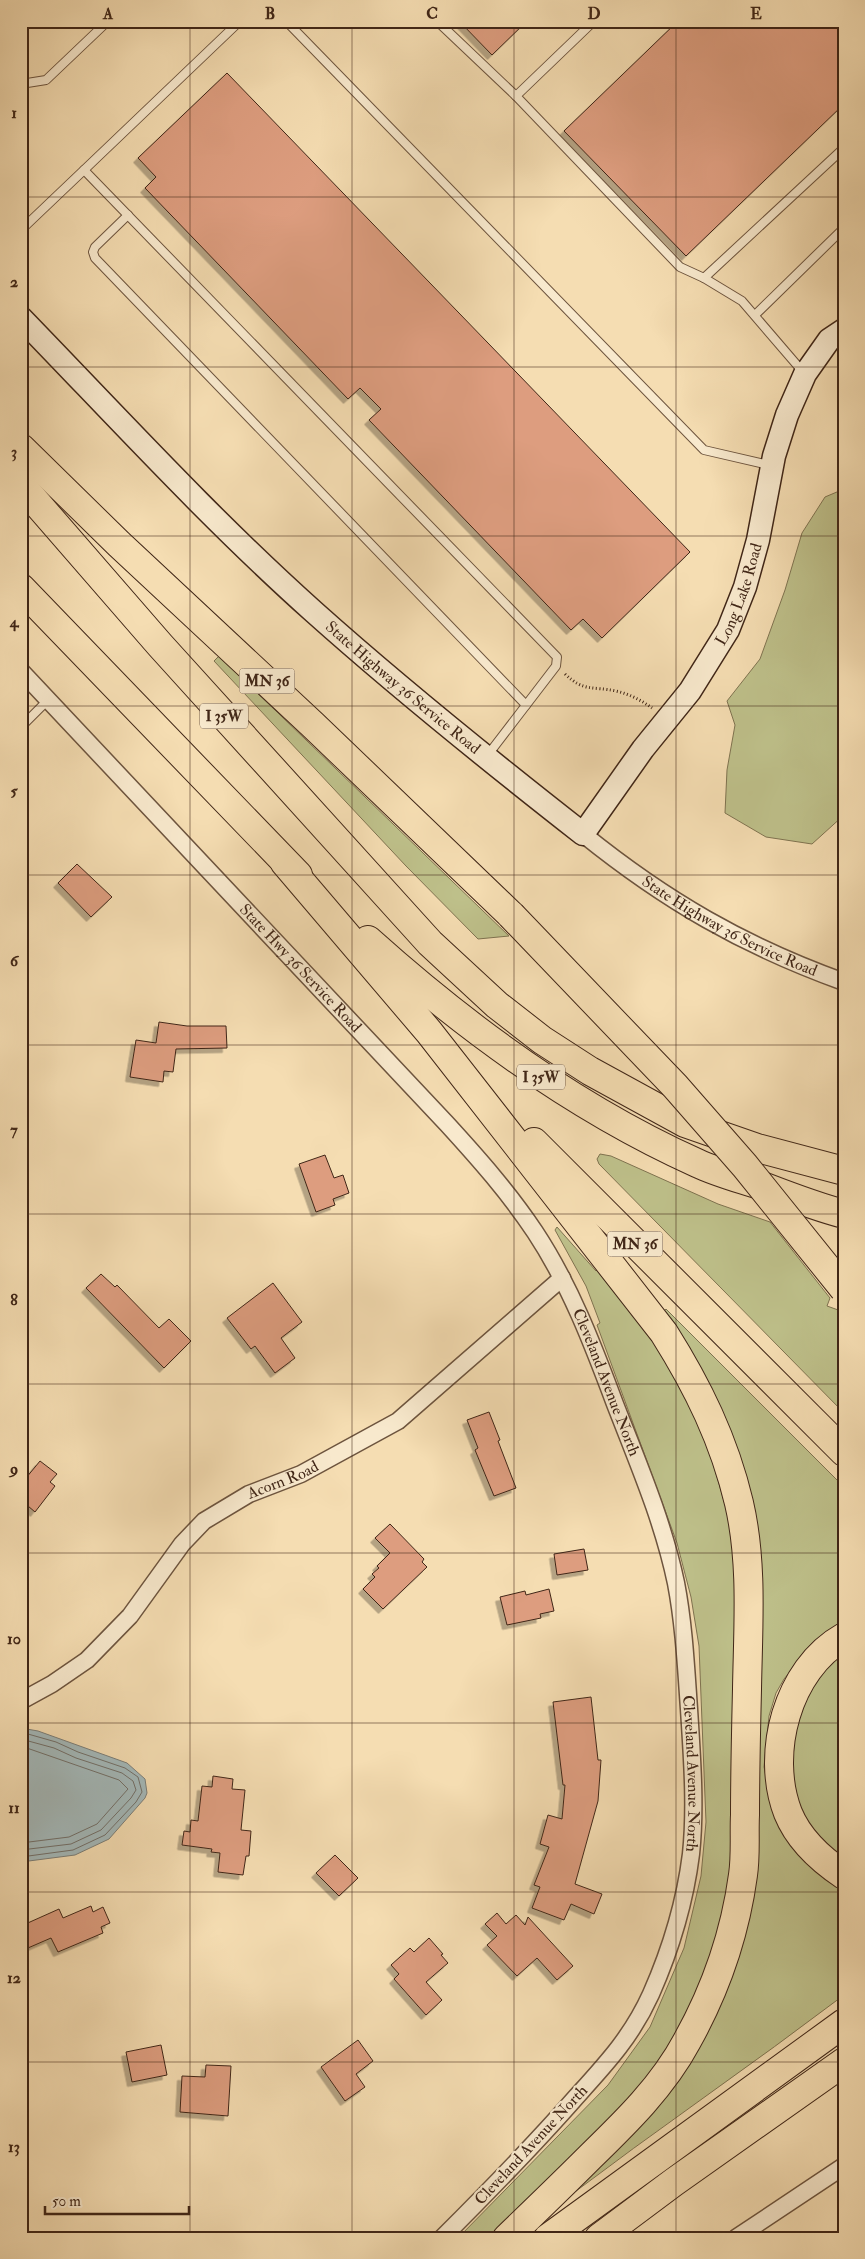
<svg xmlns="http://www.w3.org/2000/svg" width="865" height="2259" font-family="'IM FELL Double Pica',serif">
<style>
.green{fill:#bec08a;stroke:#7f7350}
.water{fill:#a3b8b9;stroke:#7b7e78}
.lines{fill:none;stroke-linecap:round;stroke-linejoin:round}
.shore{stroke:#726f68;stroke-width:1}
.building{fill:#dd9d7f;stroke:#402617;filter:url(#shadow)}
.lane-casing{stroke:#6d543e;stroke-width:10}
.street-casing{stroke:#6d543e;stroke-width:19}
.secondary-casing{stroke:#402617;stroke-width:25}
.highway-casing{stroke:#402617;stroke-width:30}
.path{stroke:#402617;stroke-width:3;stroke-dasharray:1 2.5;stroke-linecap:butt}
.lane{stroke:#f8e9cd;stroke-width:8}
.street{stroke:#f8e9cd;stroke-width:16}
.secondary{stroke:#f8e9cd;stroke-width:22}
.highway{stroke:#f5ddb2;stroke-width:28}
.highway-bridge-casing{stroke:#402617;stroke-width:30;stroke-linecap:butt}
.highway-bridge{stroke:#f5ddb2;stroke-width:28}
.grid{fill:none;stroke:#402617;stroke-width:1;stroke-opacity:0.55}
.labels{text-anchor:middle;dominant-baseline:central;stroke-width:4.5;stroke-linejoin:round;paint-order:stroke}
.shield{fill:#f8e9cd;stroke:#77604e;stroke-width:1}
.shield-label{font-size:15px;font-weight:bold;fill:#402617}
.street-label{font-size:16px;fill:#402617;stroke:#f8e9cd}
.neatline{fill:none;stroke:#402617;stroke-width:2}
.grid-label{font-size:16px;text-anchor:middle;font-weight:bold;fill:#402617}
</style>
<defs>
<filter id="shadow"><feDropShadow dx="-4.5" dy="4.5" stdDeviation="0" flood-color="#0004"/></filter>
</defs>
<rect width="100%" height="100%" fill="#f5ddb2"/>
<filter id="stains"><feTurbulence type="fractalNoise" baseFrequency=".004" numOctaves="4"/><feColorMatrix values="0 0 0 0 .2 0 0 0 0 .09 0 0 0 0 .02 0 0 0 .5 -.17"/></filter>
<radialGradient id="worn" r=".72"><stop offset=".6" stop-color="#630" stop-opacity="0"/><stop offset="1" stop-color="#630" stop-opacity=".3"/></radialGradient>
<!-- green -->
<g class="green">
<polygon points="844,489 844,815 812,844 766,837 725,813 727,770 735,725 727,701 760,659 785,590 802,533 825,497"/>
<polygon points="219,656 509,936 478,939 406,866 214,661"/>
<polygon points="600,1154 611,1156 718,1204 770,1222 830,1298 827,1306 841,1311 844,1314 844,1413 599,1164 597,1159"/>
<polygon points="557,1227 596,1271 599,1268 626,1301 673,1372 695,1415 713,1463 732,1529 737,1579 737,1643 730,1899 700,1990 661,2061 610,2122 491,2238 458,2238 608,2085 650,2027 684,1948 701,1876 706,1822 699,1646 691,1597 677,1543 597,1325 600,1323 586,1286 555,1230"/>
<path d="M666 1309 844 1487V1622L811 1646 784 1679 776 1693 769 1716 764 1767 769 1789 844 1888V1995C752 2065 656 2130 564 2200L719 1998 759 1577 662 1313Z"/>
<polygon points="844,1645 844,1861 807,1824 791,1785 789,1729 828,1658"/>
</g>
<!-- water -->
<polygon class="water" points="21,1728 38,1731 127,1763 145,1779 147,1793 145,1798 109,1839 75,1855 21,1862"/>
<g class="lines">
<!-- shore -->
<g class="shore">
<polyline points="21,1732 56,1742 78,1752 125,1768 138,1777 142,1792 136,1802 105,1835 73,1850 21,1857"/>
<polyline points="21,1739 54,1748 76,1758 122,1773 133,1781 136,1790 131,1798 101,1830 71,1844 21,1850"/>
<polyline points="21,1746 119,1780 128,1789 97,1824 69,1837 21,1843"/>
</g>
</g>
<!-- building -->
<g class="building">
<polygon points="459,21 527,21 492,55"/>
<polygon points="678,21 844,21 844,104 686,256 564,131"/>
<polygon points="227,73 690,552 602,638 583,619 571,630 369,420 381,409 360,388 348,399 145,188 156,177 138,158"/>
<polygon points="77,864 112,897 91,917 58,883"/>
<polygon points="159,1022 187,1026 226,1026 227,1048 176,1049 173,1072 164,1071 163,1082 130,1077 136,1040 156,1043"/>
<polygon points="325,1155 334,1178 343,1175 349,1193 333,1199 335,1205 316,1212 299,1164"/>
<polygon points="101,1274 115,1287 117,1285 159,1328 169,1319 191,1341 164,1368 86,1288"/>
<polygon points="273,1283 302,1322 281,1338 295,1358 275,1373 255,1346 251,1349 227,1318"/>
<polygon points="489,1412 500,1440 498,1441 516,1488 494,1496 475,1450 478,1448 467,1420"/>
<polygon points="40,1461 57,1474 50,1482 55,1486 35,1512 21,1500 21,1484"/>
<polygon points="390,1524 424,1559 422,1562 427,1567 383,1609 363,1589 375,1577 372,1574 379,1568 377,1566 390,1553 375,1538"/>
<polygon points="584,1549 588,1570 557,1575 554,1554"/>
<polygon points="549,1589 554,1611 540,1614 541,1618 507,1625 500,1597 525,1591 526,1595"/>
<polygon points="591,1697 598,1760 601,1760 598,1801 575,1884 602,1894 594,1914 571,1904 564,1920 532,1908 540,1887 534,1885 549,1847 540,1844 548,1815 562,1819 565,1785 563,1785 553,1702"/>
<polygon points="213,1776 233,1779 232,1789 245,1790 241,1830 251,1831 249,1856 246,1856 243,1875 218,1872 220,1853 211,1852 212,1849 182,1845 184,1831 190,1832 191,1820 198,1821 202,1786 212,1787"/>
<polygon points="335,1855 358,1878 339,1896 316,1873"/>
<polygon points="91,1906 93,1912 103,1907 110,1923 101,1927 103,1933 58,1952 51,1938 21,1951 21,1926 59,1909 63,1918"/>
<polygon points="497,1913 506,1924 516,1915 525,1925 528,1917 573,1966 557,1980 537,1958 517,1976 487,1945 497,1936 485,1924"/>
<polygon points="429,1938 443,1954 441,1955 448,1963 426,1982 442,2000 426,2015 394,1979 399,1974 391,1965 410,1948 414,1952"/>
<polygon points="358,2040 373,2061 356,2074 365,2087 345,2101 321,2067"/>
<polygon points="161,2045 167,2075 132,2082 126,2052"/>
<polygon points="206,2065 231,2066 228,2116 180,2112 182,2076 205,2077"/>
</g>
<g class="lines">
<!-- lane casing -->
<g class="lane-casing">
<g id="lane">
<polyline points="286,21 704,450 769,465"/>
<polyline points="437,21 516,96"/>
<polyline points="594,21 516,96 680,267 704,278 844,148"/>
<polyline points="21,84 46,80 108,21"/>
<polyline points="84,170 240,21"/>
<polyline points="128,215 95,247 93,252 95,258 526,705"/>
<polyline points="21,230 84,170 557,657 556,666 487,756"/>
<polyline points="704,278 742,301 803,372"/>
<polyline points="755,315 844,228"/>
<polyline points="21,727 48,700"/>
</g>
</g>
<!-- street casing -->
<g class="street-casing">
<g id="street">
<path id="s1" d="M21 671 447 1124C479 1159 509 1193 535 1232 570 1285 593 1345 615 1404 638 1463 663 1521 676 1583 684 1625 686 1667 689 1709 692 1757 696 1807 691 1854 685 1902 670 1951 651 1994 632 2036 607 2063 577 2096 534 2145 488 2192 442 2238"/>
<path id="s2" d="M583 834C666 901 744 946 844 982"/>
<path id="s3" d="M21 1701 52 1684 87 1660 130 1616 182 1544 204 1521 249 1494 301 1474 398 1421 562 1278"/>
<polyline points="736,2238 844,2166"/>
</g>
</g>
<!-- secondary casing -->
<g class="secondary-casing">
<g id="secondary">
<path id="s4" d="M21 318C117 417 211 520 314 612 400 689 491 762 583 834L643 749 690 691 728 630 745 587 758 540 774 456 787 415 805 374 829 340 844 330"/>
</g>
</g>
<!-- highway casing -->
<g class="highway-casing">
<g id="highway">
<polyline points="21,448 119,544 313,725 511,915"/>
<polyline points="21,485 160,645 430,943 497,1005 542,1040 590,1071 685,1123 757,1148 844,1171"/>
<polyline points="21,588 298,875"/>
<path d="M285 863 429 1032 664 1333C698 1387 724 1440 739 1503 753 1563 748 1627 747 1689 746 1731 745 1773 745 1815 744 1834 746 1855 743 1875 735 1934 716 1989 687 2041 663 2086 626 2122 590 2157 563 2184 535 2211 507 2238"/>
<path d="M368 940C467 1029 575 1108 697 1163 718 1173 742 1179 765 1187 791 1197 817 1207 844 1214"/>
<polyline points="534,1142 844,1452"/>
<path d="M844 1637C787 1669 765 1754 788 1813 799 1840 820 1859 844 1875"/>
<polyline points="548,2238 844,2023"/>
<polyline points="599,2238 674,2182 844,2062"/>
</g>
</g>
<!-- path -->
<path class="path" d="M565 674C584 692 592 686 616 691 629 694 641 700 652 708"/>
<!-- lane -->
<use href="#lane" class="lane"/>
<!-- street -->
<use href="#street" class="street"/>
<!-- secondary -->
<use href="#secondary" class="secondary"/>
<!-- highway -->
<use href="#highway" class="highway"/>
<!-- highway-bridge casing -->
<g class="highway-bridge-casing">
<polyline id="highway-bridge" points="511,915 675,1086 745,1166 844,1289"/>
</g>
<!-- highway-bridge -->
<use href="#highway-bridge" class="highway-bridge"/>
</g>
<!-- grid -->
<path class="grid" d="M190 21V2238M352 21V2238M514 21V2238M676 21V2238M21 197H844M21 367H844M21 536H844M21 706H844M21 875H844M21 1045H844M21 1214H844M21 1384H844M21 1553H844M21 1723H844M21 1892H844M21 2062H844"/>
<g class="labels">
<!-- shield labels -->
<g class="shield">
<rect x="239.5" y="668.5" width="55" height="25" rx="4"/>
<rect x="200" y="703.5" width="48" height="25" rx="4"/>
<rect x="517" y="1064.5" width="48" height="25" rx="4"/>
<rect x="607.5" y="1231.5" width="55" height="25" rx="4"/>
</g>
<g class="shield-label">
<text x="267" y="681">MN 36</text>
<text x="224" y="716">I 35W</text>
<text x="541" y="1077">I 35W</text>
<text x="635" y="1244">MN 36</text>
</g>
<!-- street labels -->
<g class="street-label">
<text stroke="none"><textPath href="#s4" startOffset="1052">Long Lake Road</textPath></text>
<text stroke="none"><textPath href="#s4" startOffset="532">State Highway 36 Service Road</textPath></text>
<text stroke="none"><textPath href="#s2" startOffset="174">State Highway 36 Service Road</textPath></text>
<text stroke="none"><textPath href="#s1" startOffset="408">State Hwy 36 Service Road</textPath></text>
<text stroke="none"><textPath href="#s1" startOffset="928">Cleveland Avenue North</textPath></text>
<text stroke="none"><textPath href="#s3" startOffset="349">Acorn Road</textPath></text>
<text stroke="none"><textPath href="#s1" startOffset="1332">Cleveland Avenue North</textPath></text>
<text transform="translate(531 2145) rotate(-47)">Cleveland Avenue North</text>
</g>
</g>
<!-- margin -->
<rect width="865" height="2259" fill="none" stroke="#f5ddb2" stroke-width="55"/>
<!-- scale -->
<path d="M45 2206v8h144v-8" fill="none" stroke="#402617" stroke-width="2.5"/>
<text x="52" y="2206" font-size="15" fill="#402617" stroke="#f8e9cd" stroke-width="4" paint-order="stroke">50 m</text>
<rect x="28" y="28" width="810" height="2204" class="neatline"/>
<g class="grid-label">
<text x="108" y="19">A</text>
<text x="270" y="19">B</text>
<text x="432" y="19">C</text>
<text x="594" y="19">D</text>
<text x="756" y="19">E</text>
<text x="14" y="118">1</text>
<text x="14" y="287">2</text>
<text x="14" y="457">3</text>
<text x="14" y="627">4</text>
<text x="14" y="796">5</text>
<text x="14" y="966">6</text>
<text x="14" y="1135">7</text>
<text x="14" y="1305">8</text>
<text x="14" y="1474">9</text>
<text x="14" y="1644">10</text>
<text x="14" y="1813">11</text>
<text x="14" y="1983">12</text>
<text x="14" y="2152">13</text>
</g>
<rect width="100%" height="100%" filter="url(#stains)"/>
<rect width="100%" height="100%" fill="url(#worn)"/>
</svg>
